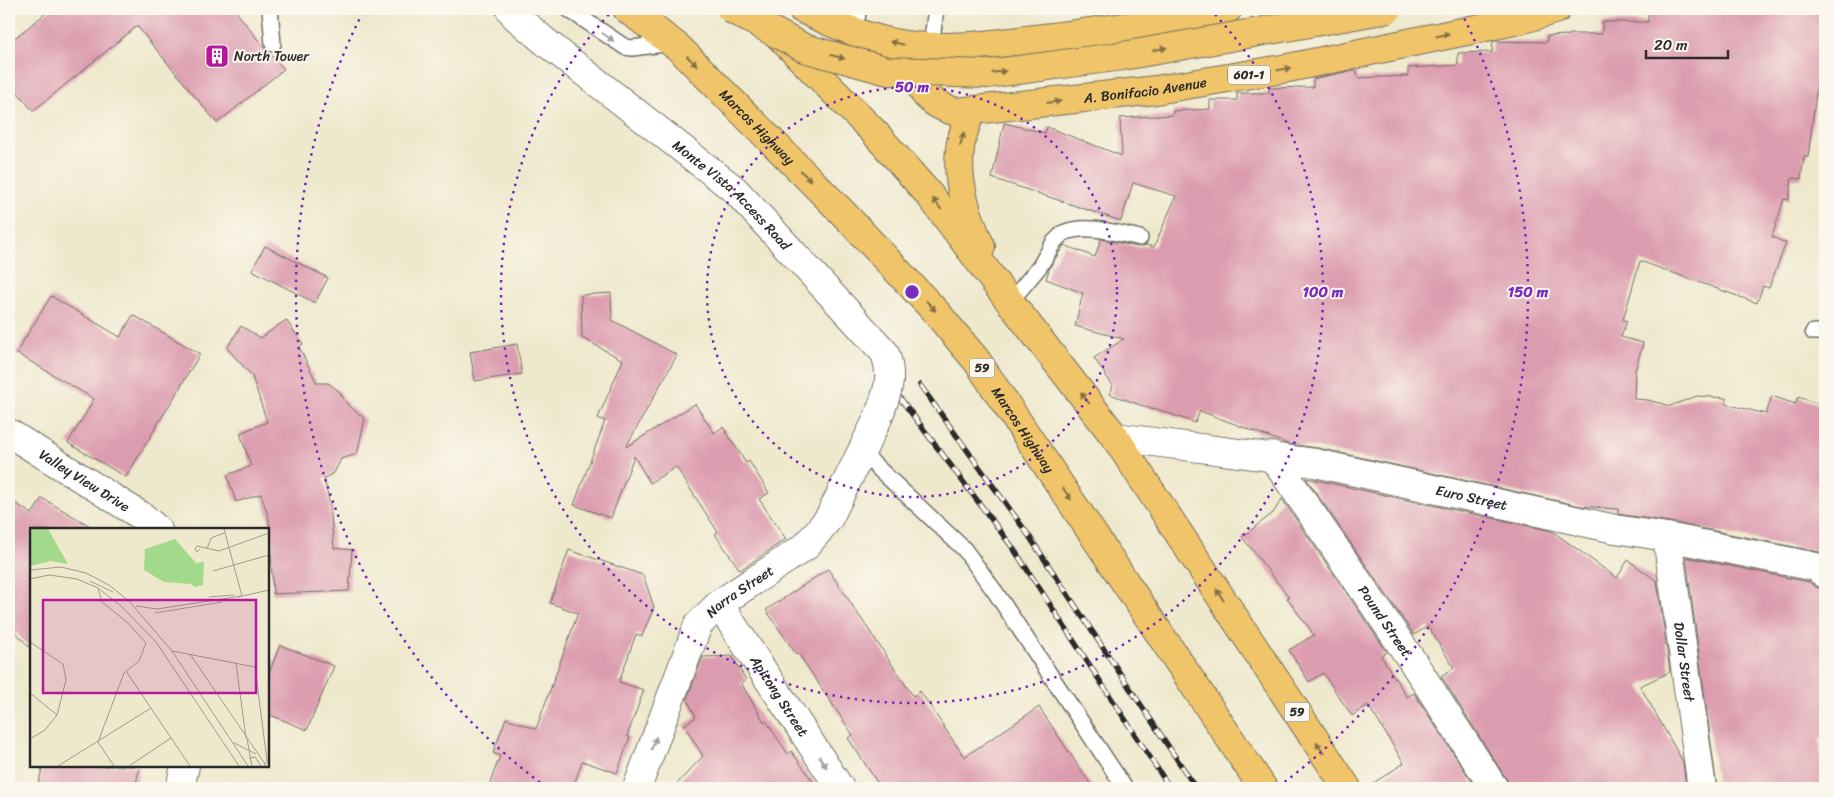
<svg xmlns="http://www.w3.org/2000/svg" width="1834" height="797" font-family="Sriracha,sans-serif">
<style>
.building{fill:#dc9caf}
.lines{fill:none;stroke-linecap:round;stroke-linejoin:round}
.lane-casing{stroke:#6f6d63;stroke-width:18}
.street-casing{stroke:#6f6d63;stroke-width:30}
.primary-casing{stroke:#6f6d63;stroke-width:30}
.lane{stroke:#fff;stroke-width:15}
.street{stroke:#fff;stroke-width:28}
.primary{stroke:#f0c469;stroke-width:28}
.rail-casing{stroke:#2b2b2b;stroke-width:5.5}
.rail{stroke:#fbf7ec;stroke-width:4;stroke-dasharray:11;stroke-linecap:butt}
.street-bridge-casing{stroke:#6f6d63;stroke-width:30;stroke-linecap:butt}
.primary-bridge-casing{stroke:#6f6d63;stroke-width:30;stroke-linecap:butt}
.street-bridge{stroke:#fff;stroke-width:28}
.primary-bridge{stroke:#f0c469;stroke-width:28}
.oneway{fill:#847047}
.oneway2{fill:#a0a0a0}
.ring{fill:none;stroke:#7b2cbf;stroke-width:2.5;stroke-dasharray:2.5 5}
.labels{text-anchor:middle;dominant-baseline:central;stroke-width:4;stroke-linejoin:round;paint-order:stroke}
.shield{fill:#fbf7ec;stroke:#696865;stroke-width:1}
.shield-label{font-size:12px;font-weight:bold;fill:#2b2b2b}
.poi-label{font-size:14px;fill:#2b2b2b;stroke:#fbf7ec;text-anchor:start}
.street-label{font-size:14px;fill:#2b2b2b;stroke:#fbf7ec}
.inset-road{fill:none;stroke:#a09c8c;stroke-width:1}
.view{fill:#b5179e;fill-opacity:0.15;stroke:#b5179e;stroke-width:2.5}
.inset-edge{fill:none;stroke:#2b2b2b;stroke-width:2.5}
.centre{fill:#7b2cbf;stroke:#fbf7ec;stroke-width:2.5}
.ring-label{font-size:15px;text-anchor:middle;font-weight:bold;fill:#7b2cbf;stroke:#fbf7ec;stroke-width:4;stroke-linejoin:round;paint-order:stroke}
</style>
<rect width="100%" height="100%" fill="#fbf7ec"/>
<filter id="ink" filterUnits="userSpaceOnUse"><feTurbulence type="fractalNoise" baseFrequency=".02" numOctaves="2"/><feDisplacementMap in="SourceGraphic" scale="10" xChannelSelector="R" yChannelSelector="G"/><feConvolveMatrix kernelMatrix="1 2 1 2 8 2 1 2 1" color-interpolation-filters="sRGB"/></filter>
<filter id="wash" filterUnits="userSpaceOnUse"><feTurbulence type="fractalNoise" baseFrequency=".0096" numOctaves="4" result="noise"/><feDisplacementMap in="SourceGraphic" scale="20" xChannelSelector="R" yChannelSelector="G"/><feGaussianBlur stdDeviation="1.12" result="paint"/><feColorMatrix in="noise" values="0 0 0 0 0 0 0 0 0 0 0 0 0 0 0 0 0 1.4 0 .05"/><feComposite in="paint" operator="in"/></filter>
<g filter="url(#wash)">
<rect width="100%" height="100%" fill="#eee8cc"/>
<g id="blocks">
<!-- building -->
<g class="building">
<polygon points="51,9 234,9 266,50 284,69 217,123 137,26 33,111 9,82 9,43"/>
<polygon points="1648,9 1825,9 1825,36 1823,36 1808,157 1804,157 1801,179 1792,178 1789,200 1784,199 1772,237 1786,243 1769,288 1763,286 1757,303 1640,261 1623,320 1627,321 1621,337 1643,343 1635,371 1634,399 1648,400 1670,406 1697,396 1726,398 1726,404 1766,414 1772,396 1795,404 1798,397 1825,406 1825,554 1819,552 1670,522 1618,514 1618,509 1581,506 1318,448 1288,444 1200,411 1195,423 1154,408 1154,410 1110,394 1113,386 1094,358 1124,339 1075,326 1083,293 1046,279 1050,267 1064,245 1095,257 1101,239 1138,247 1146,245 1154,247 1176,196 1133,183 1121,221 992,178 1004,123 1045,133 1047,127 1122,156 1120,118 1173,115 1173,111 1210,109 1210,100 1237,100 1237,93 1269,93 1269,88 1313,87 1313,79 1350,71 1357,71 1358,78 1408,76 1408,68 1458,65 1458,53 1492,52 1493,41 1547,42 1547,36 1570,35 1570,34 1602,34 1602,22 1648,22"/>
<polygon points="265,246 328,278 315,303 252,270"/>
<polygon points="611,293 612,320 677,355 626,447 695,404 714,433 723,427 746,463 749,461 769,493 759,499 786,539 740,570 715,534 718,532 676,467 650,483 634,456 611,518 574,505 605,421 598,418 623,360 582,338 581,295"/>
<polygon points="51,296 120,337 133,315 200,354 126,477 68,443 94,399 16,353"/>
<polygon points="286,320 303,344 299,347 317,383 328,383 339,391 348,405 365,419 357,454 341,459 334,473 324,478 330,505 334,548 352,550 349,591 273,594 269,519 261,494 236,502 227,475 251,466 240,433 267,422 252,376 227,348 241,326 261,338"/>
<polygon points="517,344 522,374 475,381 470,352"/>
<polygon points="1306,478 1552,531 1617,578 1628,560 1657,581 1670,672 1640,686 1683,762 1686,788 1509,788 1507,780 1441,676 1454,668 1428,626 1414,635"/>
<polygon points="42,498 97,530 31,530 31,649 9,625 9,499 32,514"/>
<polygon points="1282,499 1387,652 1381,656 1407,697 1414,693 1476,788 1366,788 1404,763 1368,705 1352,716 1323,673 1309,682 1289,650 1314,635 1287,598 1289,597 1242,537 1273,513"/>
<polygon points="569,550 643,575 654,607 642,636 636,634 619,682 644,690 627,736 630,737 617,773 582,761 573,788 488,788 500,756 493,753 506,718 536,729 578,613 550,603"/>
<polygon points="1686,557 1809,582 1816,587 1825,589 1823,628 1824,650 1825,650 1825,738 1819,739 1825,788 1717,788"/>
<polygon points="828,569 913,696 920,691 964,757 1039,707 1093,788 881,788 848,738 853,735 798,653 796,654 766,610"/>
<polygon points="280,645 334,666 307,730 268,714 268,676"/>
<polygon points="732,656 746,680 741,683 764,722 766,721 788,754 791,751 818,788 673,788 703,756 684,725 696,717 687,699 703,657"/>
<polygon points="43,766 140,766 135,788 37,788"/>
</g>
</g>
</g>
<g filter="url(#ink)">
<use href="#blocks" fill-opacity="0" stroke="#6f6d63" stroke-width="1"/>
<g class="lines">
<!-- lane casing -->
<g class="lane-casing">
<g id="lane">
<polyline points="270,9 273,44"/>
<polyline points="568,9 625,47 632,48 672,43"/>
<polyline points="854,32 859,9"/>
<polyline points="931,46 936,9"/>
<path d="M1010 302 1040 266 1054 242 1063 233C1086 223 1117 233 1140 238"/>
<polyline points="1813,332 1825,332"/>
<polyline points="861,452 964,549 996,593 1125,788"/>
</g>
</g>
<!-- street casing -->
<g class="street-casing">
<g id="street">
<polyline points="510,9 516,17 548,44"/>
<path id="s1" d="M9 433 143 517 158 530"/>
<path id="s2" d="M1115 437 1315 463 1615 529 1667 537 1816 567 1825 574"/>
<path id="s3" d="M1272 456 1411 659 1494 788"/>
<path id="s4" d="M1667 537 1702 788"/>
<path id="s5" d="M719 604 840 788"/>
<polyline points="180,788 185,766"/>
<path id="s6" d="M637 788 698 625 719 604 806 546 829 518 878 418"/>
</g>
</g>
<!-- primary casing -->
<g class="primary-casing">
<g id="primary">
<path id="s7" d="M627 9 679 48 843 213 936 312 977 361 1263 788"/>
<path d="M802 9C835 25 869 40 906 45 946 50 986 45 1026 40 1094 33 1161 21 1228 9"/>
<polyline points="780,37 875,133 932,198 997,285 1115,437 1347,788"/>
<path id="s8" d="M963 48C954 52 943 55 935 62 904 86 931 104 956 112L1156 90 1288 68 1524 19 1557 9"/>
<path d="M971 111C967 123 961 136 960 149 956 183 967 216 981 247"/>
</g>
</g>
<!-- lane -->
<use href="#lane" class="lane"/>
<!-- street -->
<use href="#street" class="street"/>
<!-- primary -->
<use href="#primary" class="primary"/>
<!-- rail casing -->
<g class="rail-casing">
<g id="rail">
<polyline points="920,385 1027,533 1196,788"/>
<polyline points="900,398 1013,548 1170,788"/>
</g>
</g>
<!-- rail -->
<use href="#rail" class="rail"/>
<!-- street-bridge casing -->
<g class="street-bridge-casing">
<g id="street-bridge">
<path id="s9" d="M548 44 735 190 885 353C894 380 887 392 878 418"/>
</g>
</g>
<!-- primary-bridge casing -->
<g class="primary-bridge-casing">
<polyline id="primary-bridge" points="731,9 804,48 888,71 988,74 1123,56 1388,9"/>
</g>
<!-- street-bridge -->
<use href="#street-bridge" class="street-bridge"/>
<!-- primary-bridge -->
<use href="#primary-bridge" class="primary-bridge"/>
</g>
<!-- one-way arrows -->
<defs><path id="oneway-solid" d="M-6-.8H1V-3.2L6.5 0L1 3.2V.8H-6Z" transform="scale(1.25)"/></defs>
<g class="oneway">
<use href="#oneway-solid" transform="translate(1443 35) rotate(-11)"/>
<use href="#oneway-solid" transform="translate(897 43) rotate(-167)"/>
<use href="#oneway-solid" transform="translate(1160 49) rotate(-10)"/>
<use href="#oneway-solid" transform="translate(838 57) rotate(15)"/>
<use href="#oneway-solid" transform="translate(692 61) rotate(45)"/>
<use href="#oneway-solid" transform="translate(1284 69) rotate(-11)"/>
<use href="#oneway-solid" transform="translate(999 72) rotate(-8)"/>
<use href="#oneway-solid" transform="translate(1054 102) rotate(-7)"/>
<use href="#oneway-solid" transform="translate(962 139) rotate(-73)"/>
<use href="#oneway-solid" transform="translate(806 176) rotate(45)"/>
<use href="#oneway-solid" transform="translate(937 204) rotate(-127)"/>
<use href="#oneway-solid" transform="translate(931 306) rotate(47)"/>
<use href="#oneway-solid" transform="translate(1085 398) rotate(-128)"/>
<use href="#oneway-solid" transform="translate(1067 494) rotate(56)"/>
<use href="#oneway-solid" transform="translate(1220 595) rotate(-123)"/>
<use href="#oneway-solid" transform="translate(1320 748) rotate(-123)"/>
</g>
<g class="oneway2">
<use href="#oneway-solid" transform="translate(608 37) rotate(35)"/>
<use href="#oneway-solid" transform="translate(654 743) rotate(-69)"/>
<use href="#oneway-solid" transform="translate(823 762) rotate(57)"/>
</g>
</g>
<!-- distance rings -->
<g class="ring">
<circle cx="912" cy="292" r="205"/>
<path d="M1210 9A411 411 0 1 1 614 9"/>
<path d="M546 787A616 616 0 0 1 363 12M1461 12A616 616 0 0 1 1278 787"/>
</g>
<!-- icons -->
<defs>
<g id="building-square" transform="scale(1.25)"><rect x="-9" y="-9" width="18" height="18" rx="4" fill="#b5179e" stroke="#fbf7ec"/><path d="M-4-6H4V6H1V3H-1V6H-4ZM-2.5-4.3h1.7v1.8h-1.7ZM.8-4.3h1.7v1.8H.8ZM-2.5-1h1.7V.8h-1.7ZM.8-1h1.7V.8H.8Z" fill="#fff"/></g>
</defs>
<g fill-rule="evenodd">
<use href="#building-square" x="217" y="56"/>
</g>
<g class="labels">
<!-- shield labels -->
<g class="shield">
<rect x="1228" y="65.5" width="42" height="19" rx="4"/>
<rect x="969.5" y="358.5" width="25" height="19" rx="4"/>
<rect x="1284.5" y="702.5" width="25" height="19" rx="4"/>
</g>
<g class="shield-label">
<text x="1249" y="75">601-1</text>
<text x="982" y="368">59</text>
<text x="1297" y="712">59</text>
</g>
<!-- poi labels -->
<g class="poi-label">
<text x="234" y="56">North Tower</text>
</g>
<!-- street labels -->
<g class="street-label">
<text stroke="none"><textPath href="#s8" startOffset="296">A. Bonifacio Avenue</textPath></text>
<text stroke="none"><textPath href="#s7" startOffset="176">Marcos Highway</textPath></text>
<text stroke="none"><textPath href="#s9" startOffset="238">Monte Vista Access Road</textPath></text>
<text stroke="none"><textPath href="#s7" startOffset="580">Marcos Highway</textPath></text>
<text stroke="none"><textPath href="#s1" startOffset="89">Valley View Drive</textPath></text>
<text stroke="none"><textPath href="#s2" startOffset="362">Euro Street</textPath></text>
<text stroke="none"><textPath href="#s6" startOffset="228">Narra Street</textPath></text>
<text stroke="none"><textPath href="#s3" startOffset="200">Pound Street</textPath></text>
<text stroke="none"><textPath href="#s4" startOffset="126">Dollar Street</textPath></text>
<text stroke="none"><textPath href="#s5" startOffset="110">Apitong Street</textPath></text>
</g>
</g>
<!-- overview -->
<g transform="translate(30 528)">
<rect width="239" height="239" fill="#eee8cc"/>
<path d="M0 1H18L38 36 21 33 0 38ZM145 11 166 35 174 34 173 57 165 59 161 56 134 54 114 42 115 21Z" fill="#a3d98a"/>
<path class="inset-road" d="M194 1 212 68M170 21 167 24 165 21 167 18 189 23 239 5M177 21 181 10 194 5M0 42 31 39 56 45 79 57 99 73 142 123 218 238M183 43 239 27M0 51 19 47 47 51 68 60 91 78 126 114 209 238M60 53 83 64M68 61 72 74 98 95 116 115 109 133 94 145 68 214M179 69 204 67M208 69 239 62M106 78 127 81 211 68M125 85 192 74M0 114 33 136 36 152 27 187 15 202 0 211M142 123 225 139 237 233 234 238M160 126 235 236M206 135 216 210M96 143 160 238M0 165 27 187M217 211 222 238M68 214 84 238M204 215 226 226M219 230 225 229 231 238M28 238 121 180M99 238 141 210"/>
<path class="view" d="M13 72H226V165H13Z"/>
<rect width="239" height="239" class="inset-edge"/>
</g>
<circle cx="912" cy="292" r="8" class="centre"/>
<g class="ring-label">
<text x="912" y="92">50 m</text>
<text x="1323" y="297">100 m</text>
<text x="1528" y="297">150 m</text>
</g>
<!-- margin -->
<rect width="1834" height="797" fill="none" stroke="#fbf7ec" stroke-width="30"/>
<!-- scale -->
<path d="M1646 50v8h82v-8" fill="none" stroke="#2b2b2b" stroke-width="2.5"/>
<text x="1654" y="50" font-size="15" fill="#2b2b2b" stroke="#fbf7ec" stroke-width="4" paint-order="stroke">20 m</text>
</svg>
